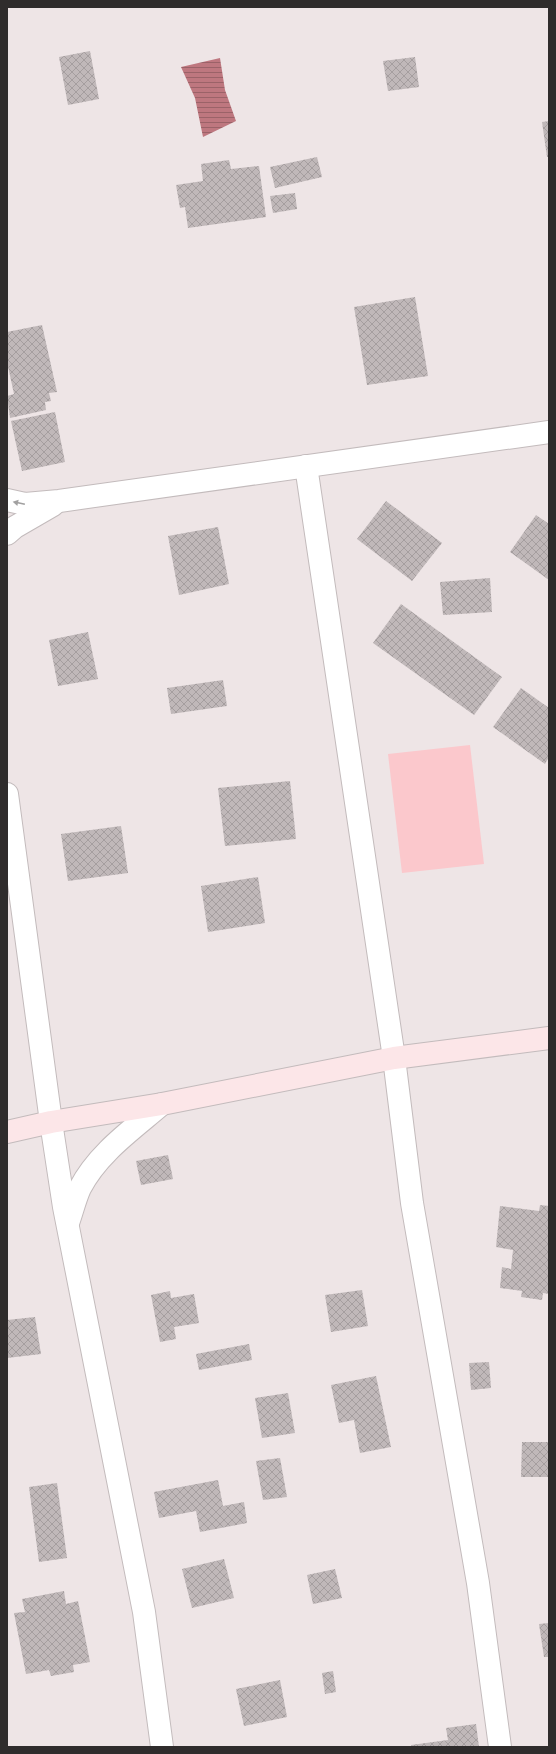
<svg xmlns="http://www.w3.org/2000/svg" width="556" height="1754" font-family="Merriweather,serif">
<style>
.green{fill:#fbc8cc}
.water{fill:url(#water-rules)}
.building{fill:url(#building-cross-hatch)}
.lines{fill:none;stroke-linecap:round;stroke-linejoin:round}
.street-casing{stroke:#c3bbbc;stroke-width:24}
.secondary-casing{stroke:#c3bbbc;stroke-width:24}
.street{stroke:#fff;stroke-width:22}
.secondary{stroke:#fce6e8;stroke-width:22}
.oneway{fill:#a1a0a0}
</style>
<defs>
<pattern id="water-rules" width="6" height="5" patternUnits="userSpaceOnUse"><rect width="6" height="5" fill="#be777f"/><path d="M0 2.5h6" fill="none" stroke="#9b6268"/></pattern>
<pattern id="building-cross-hatch" width="8" height="8" patternUnits="userSpaceOnUse"><rect width="8" height="8" fill="#c0b8b9"/><path d="M0 0l8 8M0 8l8-8" fill="none" stroke="#a59e9f"/></pattern>
</defs>
<rect width="100%" height="100%" fill="#eee5e6"/>
<!-- green -->
<polygon class="green" points="470,745 484,864 402,873 388,754"/>
<!-- water -->
<polygon class="water" points="220,58 225,90 236,121 203,137 195,98 181,67"/>
<!-- building -->
<g class="building">
<polygon points="90,51 99,99 68,105 59,57"/>
<polygon points="415,57 419,87 388,91 383,61"/>
<polygon points="549,121 549,157 547,157 542,122"/>
<polygon points="317,157 322,177 275,188 270,167"/>
<polygon points="229,160 231,169 259,166 266,217 188,228 185,207 180,208 176,185 203,181 201,164"/>
<polygon points="295,193 297,209 273,213 270,196"/>
<polygon points="415,297 428,376 367,385 354,307"/>
<polygon points="42,325 57,392 49,393 51,401 45,402 46,410 10,418 7,396 14,394 7,362 7,332"/>
<polygon points="55,412 65,462 22,471 11,421"/>
<polygon points="386,501 442,543 412,581 357,539"/>
<polygon points="536,515 549,524 549,580 510,552"/>
<polygon points="218,527 229,584 179,595 168,536"/>
<polygon points="490,578 492,612 443,615 440,582"/>
<polygon points="401,604 502,677 474,715 373,643"/>
<polygon points="88,632 98,679 58,686 49,640"/>
<polygon points="223,680 227,706 171,714 167,688"/>
<polygon points="521,688 549,708 549,757 545,764 493,727"/>
<polygon points="290,781 296,839 225,846 218,788"/>
<polygon points="121,826 128,873 68,881 61,834"/>
<polygon points="258,877 265,923 208,932 201,886"/>
<polygon points="168,1155 173,1179 141,1185 136,1161"/>
<polygon points="540,1205 549,1206 549,1294 543,1293 542,1300 521,1297 522,1291 500,1288 502,1267 511,1269 513,1250 496,1247 500,1206 539,1211"/>
<polygon points="362,1290 368,1326 331,1332 325,1295"/>
<polygon points="170,1291 171,1298 194,1294 199,1323 174,1327 176,1339 160,1342 151,1295"/>
<polygon points="35,1317 41,1354 7,1358 7,1320"/>
<polygon points="249,1344 252,1360 199,1370 196,1354"/>
<polygon points="489,1362 491,1388 471,1390 469,1363"/>
<polygon points="376,1376 391,1447 360,1453 354,1420 339,1423 331,1385"/>
<polygon points="288,1393 295,1433 262,1438 255,1398"/>
<polygon points="522,1442 549,1442 549,1477 521,1477"/>
<polygon points="280,1458 287,1497 263,1500 256,1461"/>
<polygon points="218,1480 223,1506 244,1502 247,1523 200,1532 196,1511 159,1518 154,1492"/>
<polygon points="57,1483 67,1558 39,1562 29,1487"/>
<polygon points="224,1559 234,1598 192,1608 182,1569"/>
<polygon points="335,1569 342,1598 313,1604 307,1575"/>
<polygon points="64,1591 66,1604 78,1601 90,1662 73,1665 74,1672 51,1676 49,1670 26,1674 14,1613 25,1612 22,1599"/>
<polygon points="549,1623 549,1657 544,1657 539,1624"/>
<polygon points="333,1671 336,1692 325,1694 322,1673"/>
<polygon points="280,1680 287,1717 244,1726 236,1689"/>
<polygon points="476,1724 479,1747 411,1747 411,1745 448,1740 446,1728"/>
</g>
<g class="lines">
<!-- street casing -->
<g class="street-casing">
<g id="street">
<polyline points="306,466 394,1058 412,1203 478,1583 500,1747"/>
<polyline points="7,500 25,504 59,501 549,432"/>
<polyline points="7,534 15,527 53,505"/>
<polyline points="7,794 51,1122 64,1207 144,1612 162,1747"/>
<path d="M68 1223C72 1212 75 1199 80 1188 98 1153 133 1129 162 1104"/>
</g>
</g>
<!-- secondary casing -->
<g class="secondary-casing">
<polyline id="secondary" points="7,1132 51,1122 162,1104 394,1058 549,1038"/>
</g>
<!-- street -->
<use href="#street" class="street"/>
<!-- secondary -->
<use href="#secondary" class="secondary"/>
</g>
<!-- one-way arrows -->
<defs><path id="oneway-solid" d="M-6-.8H1V-3.2L6.5 0L1 3.2V.8H-6Z"/></defs>
<use class="oneway" href="#oneway-solid" transform="translate(19 503) rotate(-168)"/>
<!-- border -->
<rect width="556" height="1754" fill="none" stroke="#2f2c2c" stroke-width="16"/>
</svg>
